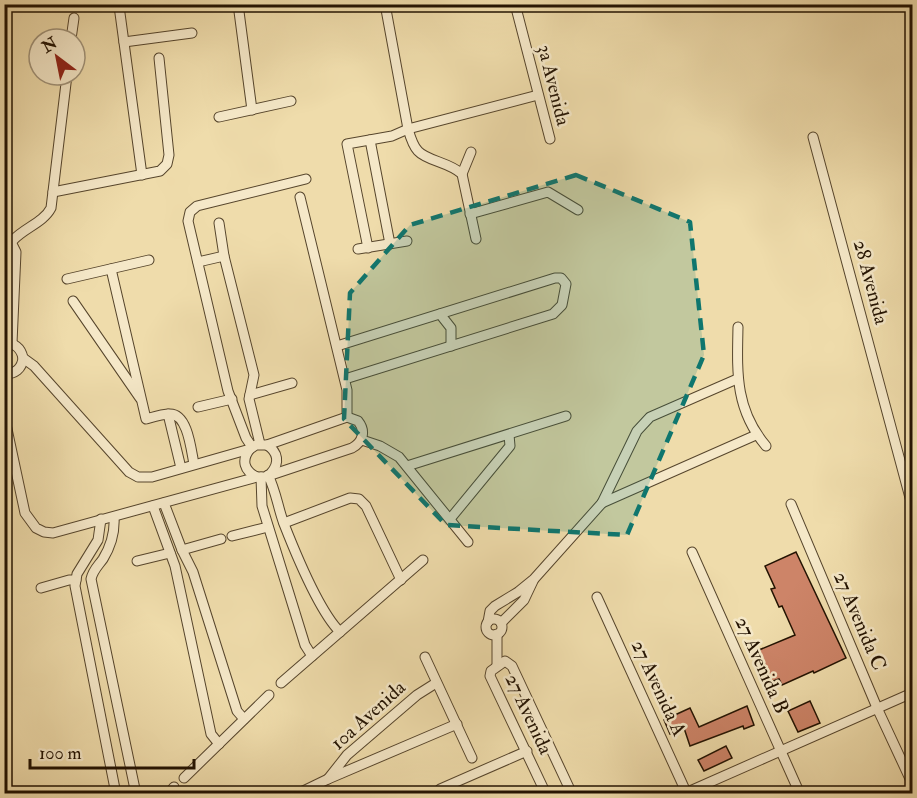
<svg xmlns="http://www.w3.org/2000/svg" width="917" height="798" font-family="'IM FELL Double Pica',serif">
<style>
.building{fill:#cd8468;stroke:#231302;stroke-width:1.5}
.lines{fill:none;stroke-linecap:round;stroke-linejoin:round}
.minor-casing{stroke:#56452c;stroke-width:11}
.minor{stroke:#f5e8c8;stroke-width:9}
.marked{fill:#0f766e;fill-opacity:0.2;stroke:#0f766e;stroke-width:4.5;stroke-dasharray:12 8;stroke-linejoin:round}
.labels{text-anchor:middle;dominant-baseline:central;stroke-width:5;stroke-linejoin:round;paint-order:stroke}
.street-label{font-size:20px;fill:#231302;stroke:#f5e8c8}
</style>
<rect width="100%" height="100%" fill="#efdcab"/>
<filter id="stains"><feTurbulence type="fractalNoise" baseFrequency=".00333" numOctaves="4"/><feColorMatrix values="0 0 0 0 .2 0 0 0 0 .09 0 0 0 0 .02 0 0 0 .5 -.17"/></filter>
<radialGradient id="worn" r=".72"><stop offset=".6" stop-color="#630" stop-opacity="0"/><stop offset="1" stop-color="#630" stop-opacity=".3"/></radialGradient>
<!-- building -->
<g class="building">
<polygon points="796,552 846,658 814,673 813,671 782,685 779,679 765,684 761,673 767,670 759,650 795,635 782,606 779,607 771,589 775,588 765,566"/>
<polygon points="810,701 820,723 798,732 788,711"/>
<polygon points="747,706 754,725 744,729 743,726 690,746 684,728 670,734 664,720 690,708 699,727"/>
<polygon points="726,746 732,758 704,771 698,760"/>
</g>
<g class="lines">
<!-- minor casing -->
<g class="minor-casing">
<g id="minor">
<polyline points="238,4 252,110"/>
<path d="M385 4 408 129C410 136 413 146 418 151 427 161 449 162 462 174L476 239"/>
<polyline points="515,4 550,139"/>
<polyline points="119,6 142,175"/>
<polyline points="71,39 74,18"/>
<polyline points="124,42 192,33"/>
<polyline points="219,117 291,101"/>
<polyline points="813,137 912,505"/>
<polyline points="370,140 390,244"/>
<polyline points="462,174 471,152"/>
<polyline points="53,192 160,171 167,164 169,155 159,58"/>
<polyline points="300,197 347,390 347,417"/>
<polyline points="470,214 548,192 578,210"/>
<polyline points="219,223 224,256 254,375 249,399 260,444"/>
<polyline points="368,248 347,144 392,136 408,129 538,95"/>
<polyline points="358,249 407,241"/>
<path d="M4 261C7 230 40 229 51 208L67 75"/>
<polyline points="198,262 224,256"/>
<path d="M111 269 146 419C153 417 162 414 170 414 188 414 191 450 194 464"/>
<polyline points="67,279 149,260"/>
<polyline points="73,301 140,398"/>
<polyline points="440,314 451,328 451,346"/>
<path d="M738 327C737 373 735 409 766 446"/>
<path d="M4 343C15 343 21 348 23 358 22 369 15 374 4 374"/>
<polyline points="12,343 16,252 12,244"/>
<polyline points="337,346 555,278 561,278 566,284 562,305 553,314 345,379"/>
<polyline points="23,358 34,366 129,472 138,477 152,477 250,449 256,445 267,445 347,417"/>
<polyline points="250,395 292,383"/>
<polyline points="198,407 232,399"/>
<polyline points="168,414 181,468"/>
<path d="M4 415 25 513 36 528 44 532 53 533 257 477H265L352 448C363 442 366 431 358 421L347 417"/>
<polyline points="362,440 380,446 399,457 468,542"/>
<path d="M267 445C278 452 280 463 271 473"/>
<polyline points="252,447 246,438 228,391 188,221 190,212 197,206 306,179"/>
<path d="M250 449C241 460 244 471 257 477"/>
<polyline points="407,466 566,416"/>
<path d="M268 475C276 491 278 508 284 524 295 552 320 612 340 632"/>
<polyline points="261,477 262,506 305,645 312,656"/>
<polyline points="164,503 182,550 193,572 237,711 244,719"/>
<polyline points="602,503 637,431 650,417 737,379"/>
<polyline points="791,504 878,710 912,783"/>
<polyline points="153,506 175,566 211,734 219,744"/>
<path d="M114 517C115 532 111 546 103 559 98 566 93 570 91 579L136 794"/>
<polyline points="101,519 98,540 77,574 75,586 116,794"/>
<polyline points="450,519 510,446 509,435"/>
<polyline points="284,523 350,498 359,499 366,506 401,580"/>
<polyline points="232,536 268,527"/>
<polyline points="182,550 221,539"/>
<polyline points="692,552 800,794"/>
<polyline points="137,561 170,553"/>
<polyline points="41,588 69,580 76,580"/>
<polyline points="597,597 687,794"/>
<circle cx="494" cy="627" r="8"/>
<polyline points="488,622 490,611 495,606 518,592 534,579 602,503 756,435"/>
<polyline points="501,623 524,600 533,581"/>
<polyline points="497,634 497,666"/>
<polyline points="425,657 472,758"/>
<polyline points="281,683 423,560"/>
<polyline points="436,683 417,695 347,755 328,779 457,724"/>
<polyline points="184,778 269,695"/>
<polyline points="440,789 527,751"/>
<polyline points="168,794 174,787"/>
<polyline points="297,794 328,779"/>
<polyline points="546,794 490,676 491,671 505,661 512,666 572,794"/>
<polyline points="683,794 912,693"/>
</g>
</g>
<!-- minor -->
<use href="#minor" class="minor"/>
</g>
<!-- marked area -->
<path class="marked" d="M576 175 690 222 704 355 627 535 446 525 344 419 350 293 410 225Z"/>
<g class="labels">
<!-- street labels -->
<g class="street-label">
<text transform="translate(554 85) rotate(76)">3a Avenida</text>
<text transform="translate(871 282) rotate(75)">28 Avenida</text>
<text transform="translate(860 621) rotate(67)">27 Avenida C</text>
<text transform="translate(762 665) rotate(66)">27 Avenida B</text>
<text transform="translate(659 688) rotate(65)">27 Avenida A</text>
<text transform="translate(529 714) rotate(65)">27 Avenida</text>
<text transform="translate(368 715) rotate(-42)">10a Avenida</text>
</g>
</g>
<!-- margin -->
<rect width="917" height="798" fill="none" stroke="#efdcab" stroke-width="24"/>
<rect x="6" y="6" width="905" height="786" fill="none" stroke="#231302" stroke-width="3"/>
<rect x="12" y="12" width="893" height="774" fill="none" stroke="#231302" stroke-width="1.5"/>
<!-- north arrow -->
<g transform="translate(57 57) rotate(328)"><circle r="28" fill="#f5e8c8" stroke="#a19379" stroke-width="1.5"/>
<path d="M0-4.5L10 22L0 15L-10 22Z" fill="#8f2418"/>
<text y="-9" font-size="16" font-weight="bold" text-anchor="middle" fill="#231302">N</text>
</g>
<!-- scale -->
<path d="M30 759v9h164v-9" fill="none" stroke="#231302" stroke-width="3"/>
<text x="39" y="759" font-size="18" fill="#231302" stroke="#f5e8c8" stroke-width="4.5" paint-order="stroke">100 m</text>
<rect width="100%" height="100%" filter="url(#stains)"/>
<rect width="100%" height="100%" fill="url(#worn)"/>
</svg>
